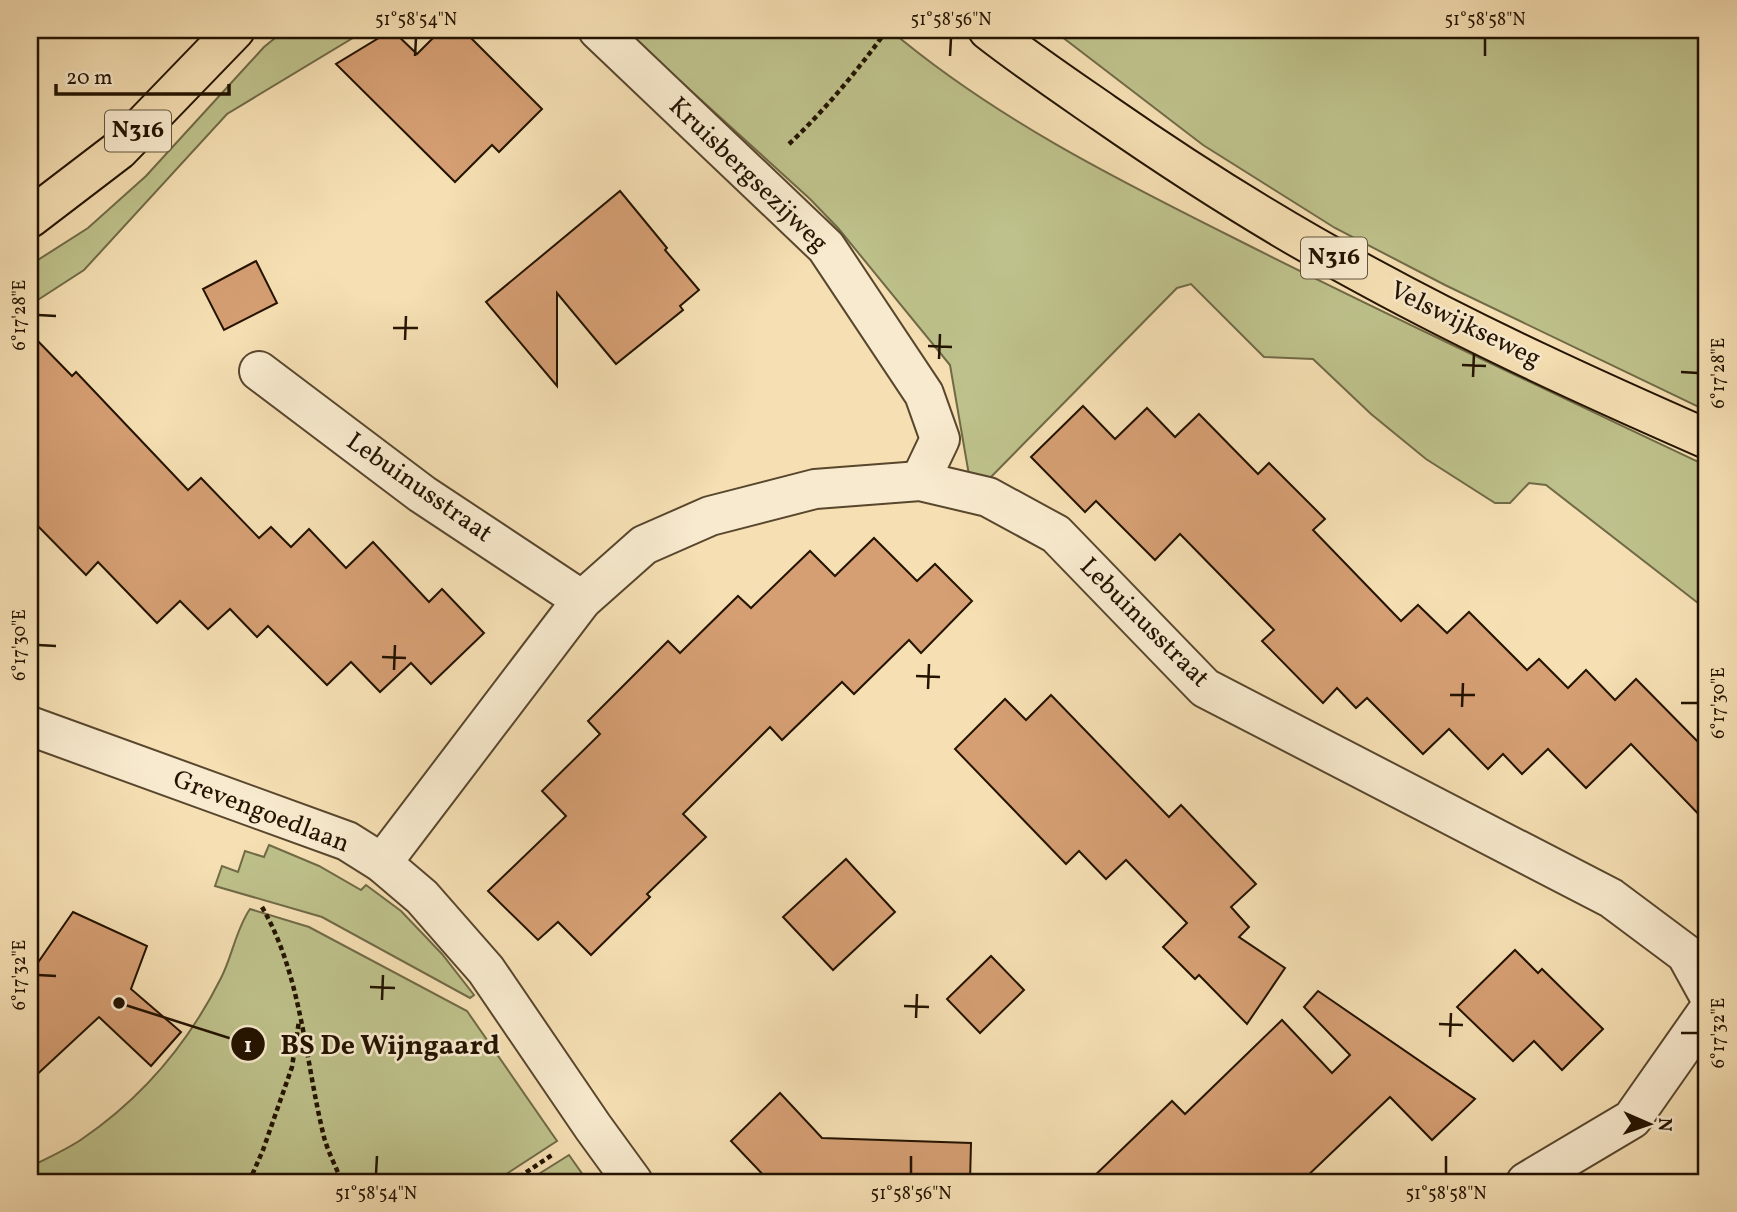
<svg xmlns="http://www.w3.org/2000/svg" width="1737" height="1212" font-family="Vollkorn,serif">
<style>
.green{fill:#bec18b;stroke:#706a46;stroke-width:2}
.building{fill:#d59e73;stroke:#231300;stroke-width:2}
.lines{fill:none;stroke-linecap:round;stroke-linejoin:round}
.minor-casing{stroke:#58462d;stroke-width:42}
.tertiary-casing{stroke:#58462d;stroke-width:42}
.primary-casing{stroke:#231300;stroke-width:42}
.path{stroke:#231300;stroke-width:4.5;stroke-dasharray:5 3.5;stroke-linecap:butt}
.minor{stroke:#f8eace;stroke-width:38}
.tertiary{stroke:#f8eace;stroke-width:38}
.primary{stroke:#f5dfb3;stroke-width:38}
.ticks{fill:none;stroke:#231300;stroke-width:2.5}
.labels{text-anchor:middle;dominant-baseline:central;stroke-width:5;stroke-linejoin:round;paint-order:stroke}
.shield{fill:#f8eace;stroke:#63543e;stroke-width:2}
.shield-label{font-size:24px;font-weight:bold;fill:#231300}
.street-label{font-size:26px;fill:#231300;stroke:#f8eace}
.leader{fill:none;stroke:#231300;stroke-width:2.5}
.callout-dot{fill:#231300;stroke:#f8eace;stroke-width:2.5}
.mark-label{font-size:21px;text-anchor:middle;font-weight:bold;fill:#fff}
.callout-label{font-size:28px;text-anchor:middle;font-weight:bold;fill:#231300;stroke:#f8eace;stroke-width:5;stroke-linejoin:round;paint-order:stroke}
.neatline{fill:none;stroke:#231300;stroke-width:2.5}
.ticks-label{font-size:18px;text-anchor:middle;fill:#231300}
</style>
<rect width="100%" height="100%" fill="#f5dfb3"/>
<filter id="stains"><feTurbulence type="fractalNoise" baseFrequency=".00286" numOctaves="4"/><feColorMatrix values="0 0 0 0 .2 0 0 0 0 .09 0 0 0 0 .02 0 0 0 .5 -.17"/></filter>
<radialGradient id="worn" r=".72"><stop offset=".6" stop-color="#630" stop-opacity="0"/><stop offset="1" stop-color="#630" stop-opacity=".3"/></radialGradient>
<!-- green -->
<g class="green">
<polygon points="285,30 366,30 227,114 84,270 30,305 30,265 88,228 146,176 264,47"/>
<path d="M624 30H890C993 117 1114 178 1234 238 1390 317 1549 391 1707 466V610L1546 485 1529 483 1510 503H1495L1426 459 1371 414 1313 359 1264 357 1191 284 1177 288 987 481H970L950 365 838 228 810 199Z"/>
<polygon points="1053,30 1707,30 1707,411 1445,285 1335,228 1203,145"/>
<polygon points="269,845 319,866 361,890 366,885 401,911 442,954 474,995 470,998 322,917 215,886 222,866 238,872 245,851 264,857"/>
<path d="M250 909 309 927 467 1011 557 1141 494 1182H30V1167C47 1158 66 1150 82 1139 142 1098 188 1044 221 978 232 957 236 929 250 909Z"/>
<polygon points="569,1155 588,1182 526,1182"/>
</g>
<!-- building -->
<g class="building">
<polygon points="392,30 417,54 441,30 463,30 542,109 499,152 492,145 455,182 336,64"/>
<polygon points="620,191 667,248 665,250 699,290 680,306 683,310 616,364 557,293 557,386 486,302"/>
<polygon points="256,261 277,303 224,330 203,289"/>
<polygon points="30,333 72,376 76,372 188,490 201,478 259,538 271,527 291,547 309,529 346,568 373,542 429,602 442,589 484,633 431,684 411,663 380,692 351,662 327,685 268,626 257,637 230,609 208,629 180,601 157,623 98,562 86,575 30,518"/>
<polygon points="1083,406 1115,439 1147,408 1175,437 1199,414 1258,474 1269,463 1325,519 1313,530 1401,621 1418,605 1447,633 1469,612 1527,670 1539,659 1568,688 1586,670 1615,700 1636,679 1707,751 1707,823 1631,744 1586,788 1548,749 1522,774 1503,754 1488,769 1449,729 1423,754 1367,698 1356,708 1337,688 1323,703 1262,641 1274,630 1180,534 1155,560 1096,501 1085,512 1031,457"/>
<polygon points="874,538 917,581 935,564 972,601 921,653 909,640 854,694 842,682 782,740 770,727 683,814 706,837 647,894 650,897 591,955 558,922 538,940 488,891 566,816 542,791 600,734 588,721 668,641 680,653 738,596 751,608 810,551 835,576"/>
<polygon points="1051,695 1169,817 1181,805 1256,884 1231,907 1249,927 1239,937 1285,968 1247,1024 1199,975 1195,979 1163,947 1187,923 1126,860 1106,879 1079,851 1066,864 955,749 1005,699 1026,720"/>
<polygon points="846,859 895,912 833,970 783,917"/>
<polygon points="73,912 147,946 131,989 181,1032 151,1066 99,1017 30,1081 30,974"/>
<polygon points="1515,950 1538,973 1542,969 1603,1029 1562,1070 1534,1041 1513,1061 1457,1007"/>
<polygon points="991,956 1024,990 980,1033 947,999"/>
<polygon points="1318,991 1475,1099 1432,1140 1390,1097 1301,1182 1088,1182 1172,1101 1185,1114 1282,1020 1332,1073 1350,1055 1304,1007"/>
<polygon points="780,1093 822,1138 971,1143 970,1182 770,1182 731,1141"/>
</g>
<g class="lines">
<!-- minor casing -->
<g class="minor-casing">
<g id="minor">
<polyline points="598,30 826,247 924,394 940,439 920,481"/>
<polyline points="259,371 422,494 582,600"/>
<polyline points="382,863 582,600 644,545 710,516 815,489 920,481 988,497 1056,534 1205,688 1611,898 1686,954 1707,992"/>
<polyline points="1526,1182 1632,1119 1707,1012"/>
</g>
</g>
<!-- tertiary casing -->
<g class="tertiary-casing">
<polyline id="tertiary" points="30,726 347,841 382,863 422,897 486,970 593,1127 633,1182"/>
</g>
<!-- primary casing -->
<g class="primary-casing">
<g id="primary">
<path d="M988 30C1025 59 1065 86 1104 113 1189 172 1277 228 1369 277 1479 337 1593 389 1707 439"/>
<polyline points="30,218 119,150 235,30"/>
</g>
</g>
<!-- path -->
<g class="path">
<path d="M789 144C826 109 857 71 887 30"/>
<path d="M262 907C302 976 305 1061 324 1137 328 1152 336 1167 342 1182"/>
<polyline points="249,1182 263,1150 292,1067 299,1021"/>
<polyline points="512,1182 552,1155"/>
</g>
<!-- minor -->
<use href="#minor" class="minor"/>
<!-- tertiary -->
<use href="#tertiary" class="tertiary"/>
<!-- primary -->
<use href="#primary" class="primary"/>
</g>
<!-- ticks -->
<path class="ticks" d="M415 56 416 38M950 56 951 38M1485 56V38M38 315 56 316M393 328H418M405 340 406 316M928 346 952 347M939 359 940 334M1462 365 1486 366M1681 372 1698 373M1473 377 1474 353M38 645 56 646M382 657 406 658M394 670 395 645M916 676 940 677M928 689 929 664M1450 695H1475M1681 703H1698M1462 707 1463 683M38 975 56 976M370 987 395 988M382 1000 383 975M904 1006 929 1007M916 1018 917 994M1439 1024 1463 1025M1681 1033H1698M1450 1037 1451 1013M376 1174 377 1156M911 1174V1156M1446 1174V1156"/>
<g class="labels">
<!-- shield labels -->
<g class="shield">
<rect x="105" y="110.5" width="66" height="41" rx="5"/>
<rect x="1301" y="237.5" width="66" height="41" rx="5"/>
</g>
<g class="shield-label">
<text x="138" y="131">N316</text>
<text x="1334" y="258">N316</text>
</g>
<!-- street labels -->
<g class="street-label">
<text transform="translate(748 175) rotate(44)">Kruisbergsezijweg</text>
<text transform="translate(1465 325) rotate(26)">Velswijkseweg</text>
<text transform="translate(419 488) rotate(35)">Lebuinusstraat</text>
<text transform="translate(1144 623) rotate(45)">Lebuinusstraat</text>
<text transform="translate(261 812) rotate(21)">Grevengoedlaan</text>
</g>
</g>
<!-- callouts -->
<path class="leader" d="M119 1003L248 1044"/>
<g class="callout-dot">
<circle cx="119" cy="1003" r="7"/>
<circle cx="248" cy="1044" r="18"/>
</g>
<g class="mark-label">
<text x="248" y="1052">1</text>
</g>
<g class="callout-label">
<text x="390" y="1054">BS De Wijngaard</text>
</g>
<!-- margin -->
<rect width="1737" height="1212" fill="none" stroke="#f5dfb3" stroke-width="77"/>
<!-- north arrow -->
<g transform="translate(1649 1124) rotate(92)" stroke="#f8eace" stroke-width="5" paint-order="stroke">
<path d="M0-5L12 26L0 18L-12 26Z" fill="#231300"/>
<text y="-10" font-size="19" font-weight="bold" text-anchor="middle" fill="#231300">N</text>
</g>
<!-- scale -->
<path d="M56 84v10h173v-10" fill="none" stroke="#231300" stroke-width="3.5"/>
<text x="66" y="84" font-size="21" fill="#231300" stroke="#f8eace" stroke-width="5" paint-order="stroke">20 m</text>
<rect x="38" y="38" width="1660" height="1136" class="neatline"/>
<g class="ticks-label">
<text x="416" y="25">51°58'54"N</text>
<text x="951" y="25">51°58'56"N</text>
<text x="1485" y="25">51°58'58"N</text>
<text transform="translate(19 315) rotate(-90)" y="6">6°17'28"E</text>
<text transform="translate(1718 373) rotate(-90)" y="6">6°17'28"E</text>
<text transform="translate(19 645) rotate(-90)" y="6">6°17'30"E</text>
<text transform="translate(1718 703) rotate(-90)" y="6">6°17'30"E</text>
<text transform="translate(19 975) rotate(-90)" y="6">6°17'32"E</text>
<text transform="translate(1718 1033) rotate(-90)" y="6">6°17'32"E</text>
<text x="376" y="1199">51°58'54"N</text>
<text x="911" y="1199">51°58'56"N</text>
<text x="1446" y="1199">51°58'58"N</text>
</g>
<rect width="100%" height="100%" filter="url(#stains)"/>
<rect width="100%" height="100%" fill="url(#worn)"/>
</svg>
